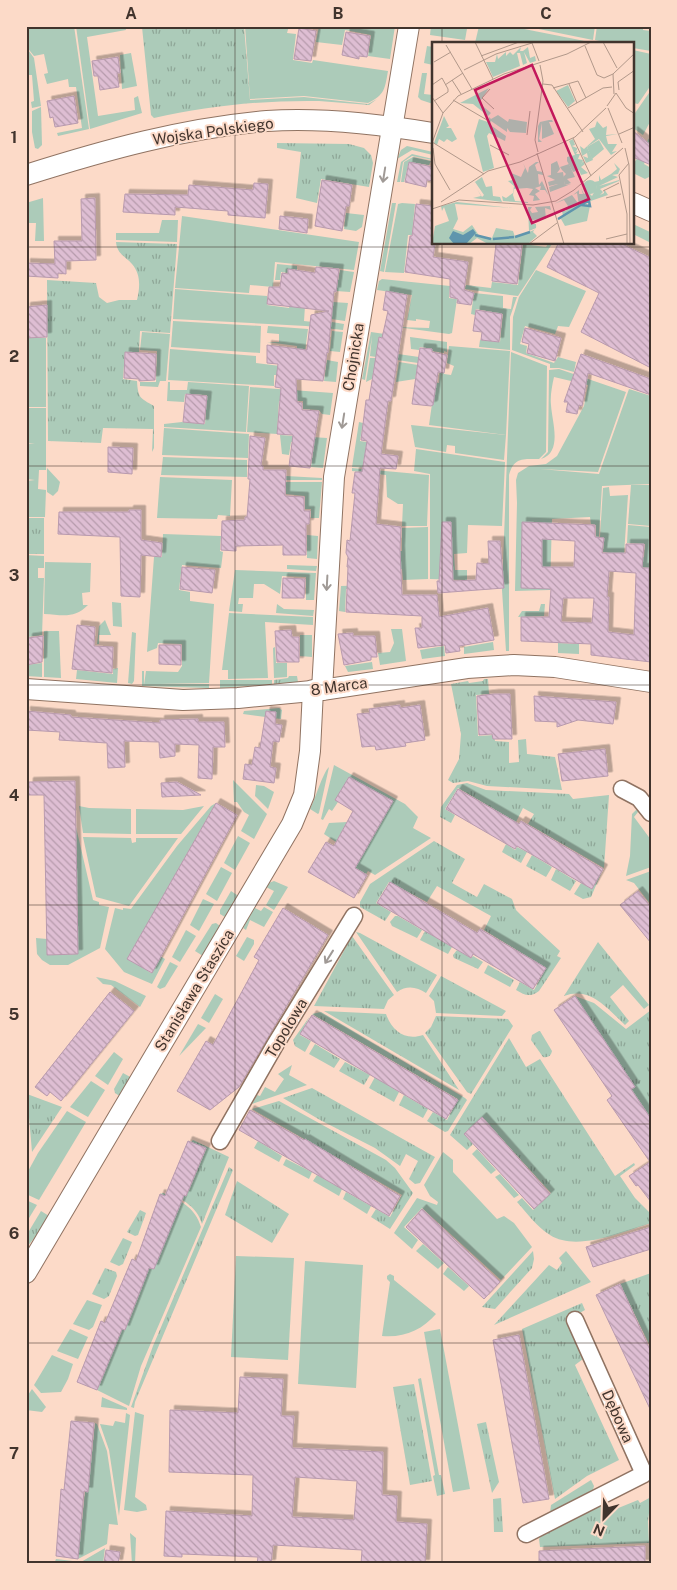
<svg xmlns="http://www.w3.org/2000/svg" width="677" height="1590" font-family="'Public Sans',sans-serif">
<style>
.grass{fill:url(#grass-tufts)}
.garden{fill:#accbb9}
.building{fill:url(#building-back-hatch);stroke:#b89aae;fill-rule:evenodd;filter:url(#shadow)}
.lines{fill:none;stroke-linecap:round;stroke-linejoin:round}
.minor-casing{stroke:#907362;stroke-width:19}
.tertiary-casing{stroke:#907362;stroke-width:22}
.minor{stroke:#fff;stroke-width:16}
.tertiary{stroke:#fff;stroke-width:20}
.oneway{stroke:#a09a96}
.grid{fill:none;stroke:#41342d;stroke-width:1;stroke-opacity:0.55}
.labels{text-anchor:middle;dominant-baseline:central;stroke-width:4;stroke-linejoin:round;paint-order:stroke}
.street-label{font-size:15px;fill:#41342d;stroke:#fcdac8}
.inset-river{fill:none;stroke:#5f95ad;stroke-width:2.5}
.inset-road{fill:none;stroke:#b1988a;stroke-width:1}
.view{fill:#c2185b;fill-opacity:0.15;stroke:#c2185b;stroke-width:2.5}
.inset-edge{fill:none;stroke:#41342d;stroke-width:2.5}
.neatline{fill:none;stroke:#41342d;stroke-width:2}
.grid-label{font-size:16px;text-anchor:middle;font-weight:bold;fill:#41342d}
</style>
<defs>
<pattern id="grass-tufts" width="24" height="20" patternUnits="userSpaceOnUse" patternTransform="scale(1.25)"><rect width="24" height="20" fill="#accbb9"/><path d="M3 7l-1-3M5 7V3M7 7l1-3M15 17l-1-3M17 17v-4M19 17l1-3" fill="none" stroke="#8ea697"/></pattern>
<pattern id="building-back-hatch" width="6" height="6" patternUnits="userSpaceOnUse" patternTransform="scale(1.25)"><rect width="6" height="6" fill="#debed3"/><path d="M-1 5l2 2M0 0l6 6M5-1l2 2" fill="none" stroke="#b69bac"/></pattern>
<filter id="shadow"><feDropShadow dx="4.5" dy="-4.5" stdDeviation="0" flood-color="#0004"/></filter>
</defs>
<rect width="100%" height="100%" fill="#fcdac8"/>
<!-- grass -->
<g class="grass">
<path d="M128 26H244L250 100 304 97 368 104 377 99 369 105C353 104 336 102 319 101 265 100 208 106 154 118L151 115 142 27 128 29Z"/>
<polygon points="277,143 349,144 364,148 371,155 373,163 369,187 321,179 317,203 296,198 301,152 277,148"/>
<path d="M116 242 177 244 170 333 140 331 139 352H125L123 379 137 381C138 398 140 398 154 406V448L152 452 153 429 103 428 101 443 48 441 47 280 96 283 99 297 107 303 119 300H137C140 288 141 274 132 264 125 256 117 254 116 242Z"/>
<rect x="26" y="518" width="18" height="36"/>
<polygon points="289,676 297,676 298,682 274,684 274,680 288,678"/>
<polygon points="484,679 488,679 489,694 476,695 478,736 494,735 495,741 509,742 509,763 519,762 518,740 526,739 527,754 555,757 562,790 487,786 468,781 453,783 448,780 459,759 461,734 451,684 468,681 469,683 483,681"/>
<polygon points="467,783 486,790 569,794 573,799 609,795 604,868 528,824 534,814 523,808 516,822 458,788 445,809 455,815 451,823 440,817 441,807 457,785"/>
<path d="M434 841 465 859 452 883 477 897 484 884 512 899 516 910 521 915 560 951 557 956 561 958 539 991C529 998 525 995 516 990L520 982 534 990 546 968 484 930 491 916 437 886 427 902 389 882 376 903 391 912 385 921 360 907V902L370 884Z"/>
<polygon points="506,844 515,850 517,847 527,852 521,863 502,852"/>
<polygon points="532,855 552,867 546,877 526,866"/>
<polygon points="556,869 576,881 570,891 551,880"/>
<polygon points="603,869 591,897 583,899 574,894 581,883 592,889"/>
<polygon points="395,916 398,916 422,930 417,938 392,926 390,922"/>
<polygon points="425,931 452,947 448,954 420,940"/>
<path d="M356 932 360 933 437 975 426 993C417 987 407 985 397 992Z"/>
<polygon points="352,936 394,995 388,1000 384,1009 314,1006"/>
<path d="M598 942 649 1005 644 1009 623 985 610 997 629 1021 625 1025C607 1008 590 986 564 996Z"/>
<polygon points="457,950 471,958 473,956 483,962 478,969 454,958 453,955"/>
<polygon points="488,965 514,980 510,987 484,973"/>
<polygon points="441,976 506,1011 502,1016 436,1013 434,1001 429,996"/>
<polygon points="575,996 594,1003 626,1029 651,1010 651,1119 631,1089 634,1087"/>
<path d="M324 1011 386 1014C392 1031 405 1041 423 1035L459 1090Z"/>
<polygon points="321,1012 465,1098 467,1100 448,1131 445,1132 427,1121 433,1112 447,1120 458,1099 312,1014"/>
<polygon points="310,1016 300,1035 311,1041 305,1052 295,1046 293,1040"/>
<polygon points="436,1016 508,1019 513,1026 471,1094 467,1092 425,1033 431,1027"/>
<path d="M539 1031H540L552 1051C551 1056 548 1058 543 1057L531 1040 532 1035Z"/>
<path d="M509 1038 526 1067 540 1059 615 1176 634 1163 635 1165 620 1176 635 1198 651 1214V1223C623 1232 576 1252 550 1235 537 1227 527 1213 517 1202L522 1198 533 1210 551 1193 482 1117 464 1134 473 1144 467 1150 450 1135Z"/>
<polygon points="315,1044 340,1059 334,1068 309,1054"/>
<polygon points="345,1062 370,1075 364,1085 339,1071"/>
<polygon points="123,1073 132,1078 121,1097 115,1093 114,1089"/>
<polygon points="375,1077 399,1092 394,1102 369,1088"/>
<polygon points="312,1088 435,1157 420,1183 415,1184 409,1179 418,1161 406,1154 400,1166 375,1148 320,1120 283,1098"/>
<polygon points="27,1094 62,1107 32,1152"/>
<polygon points="404,1095 428,1109 423,1118 399,1105"/>
<polygon points="279,1101 386,1160 395,1168 413,1193 390,1229 371,1217 376,1209 390,1217 402,1195 252,1109"/>
<path d="M193 1140 229 1157 202 1224C197 1207 183 1199 167 1193L168 1189 186 1196 206 1149 191 1142Z"/>
<polygon points="229,1167 233,1170 135,1402 134,1408 131,1407 153,1346"/>
<polygon points="237,1181 289,1214 272,1243 225,1215"/>
<polygon points="140,1210 146,1213 138,1235 135,1236 127,1232"/>
<polygon points="41,1211 49,1216 46,1224 26,1248 26,1236"/>
<polygon points="123,1238 132,1242 123,1264 119,1266 110,1262"/>
<polygon points="533,1251 534,1259 532,1268 495,1309 482,1307"/>
<polygon points="566,1251 591,1282 494,1325 549,1265 557,1270 562,1263 559,1258"/>
<polygon points="105,1268 116,1272 117,1276 109,1296 104,1299 92,1294"/>
<polygon points="651,1273 651,1348 620,1284"/>
<polygon points="582,1303 585,1310 567,1320 583,1359 575,1365 619,1460 587,1476 555,1499 522,1329"/>
<polygon points="414,1384 432,1481 410,1485 393,1387"/>
<polygon points="486,1422 499,1482 492,1493 477,1424"/>
<polygon points="591,1480 594,1486 593,1490 550,1513 551,1505"/>
<polygon points="651,1497 648,1521 649,1543 540,1547 539,1539 542,1535 602,1504 603,1506 607,1504 611,1511 638,1500 640,1503"/>
<polygon points="501,1498 503,1532 494,1532 493,1499"/>
</g>
<!-- garden -->
<g class="garden">
<polygon points="26,26 74,26 89,129 58,136 57,133 82,128 76,87 69,87 68,79 47,84 44,74 48,73 44,54 34,56 26,46"/>
<polygon points="76,26 125,26 126,30 87,37 98,116 135,110 134,98 138,96 142,113 90,129"/>
<path d="M245 26H289L287 33 296 34 293 60 312 63 313 60 388 71C385 88 385 95 368 103L304 96 250 99Z"/>
<polygon points="319,26 395,26 390,59 368,56 371,35 345,30 342,45 316,42"/>
<polygon points="431,26 460,26 467,29 465,40 430,35"/>
<polygon points="479,26 509,26 600,44 476,44 475,43"/>
<polygon points="524,26 595,26 593,40"/>
<polygon points="597,26 643,26 643,30 651,31 651,51 633,48 633,44 614,44 595,40"/>
<polygon points="427,46 433,47 433,65 424,63"/>
<polygon points="26,47 34,58 41,106 32,108 31,102 34,101 32,75 26,75"/>
<polygon points="633,50 651,54 651,85 638,104 633,103"/>
<polygon points="131,53 137,86 122,89 120,55"/>
<polygon points="422,73 427,73 424,94 433,95 433,104 421,100 418,97"/>
<polygon points="651,90 651,120 643,135 633,128 633,116"/>
<polygon points="41,107 42,145 38,149 35,148 32,132 32,111"/>
<polygon points="651,135 651,148 644,164 651,168 651,176 645,179 633,173 633,165"/>
<polygon points="407,146 433,152 433,155 412,150 397,159 401,150"/>
<polygon points="412,154 433,159 433,160 412,156 403,162 400,182 397,182 401,162"/>
<polygon points="413,157 431,161 429,165 409,162 404,182 401,182 404,162"/>
<polygon points="43,198 44,241 35,241 36,223 26,223 26,203"/>
<polygon points="392,203 396,203 384,272 380,271"/>
<polygon points="402,203 415,204 412,235 408,235 404,273 385,272 398,204"/>
<polygon points="346,213 364,215 362,227 356,231 344,229"/>
<polygon points="182,216 359,242 354,270 275,262 273,287 250,285 249,293 175,288"/>
<polygon points="162,220 178,220 177,242 116,240 116,233 159,233"/>
<polygon points="633,224 650,232 651,243 633,234"/>
<polygon points="523,244 546,247 548,244 552,244 518,296 465,289 466,285 491,288 492,282 518,285"/>
<polygon points="277,264 297,266 297,273 295,273 295,269 288,269 288,273 281,272 280,280 275,280"/>
<polygon points="340,270 354,272 350,292 336,291"/>
<polygon points="536,270 586,291 569,327 558,326 555,334 525,326 520,344 527,346 526,353 554,363 558,357 576,362 574,372 559,368 550,368 550,364 512,350 513,317 519,297"/>
<polygon points="382,279 450,286 449,298 457,299 452,333 449,334 397,327 429,328 430,321 416,319 416,321 407,320 412,295 377,290 379,281"/>
<polygon points="175,289 267,296 267,305 289,308 291,299 305,306 304,321 330,324 332,322 344,324 343,330 306,326 173,319"/>
<polygon points="474,293 503,296 503,308 511,309 513,297 517,297 510,317 510,350 479,347 480,340 500,342 503,314 476,309 475,315 471,314"/>
<polygon points="333,302 348,303 345,321 331,319"/>
<polygon points="173,321 261,326 260,353 171,347"/>
<polygon points="268,326 308,329 305,351 297,350 297,346 267,342 279,342 279,334 267,333"/>
<polygon points="332,331 343,332 340,352 330,351"/>
<polygon points="142,332 170,334 166,381 160,381 158,387 140,386 140,382 156,382 157,351 140,350"/>
<polygon points="371,332 398,336 397,339 379,337 376,357 370,356 372,336 365,380 362,379"/>
<polygon points="410,337 447,342 447,352 444,351 444,353 432,351 432,349 420,347 419,350 411,349"/>
<rect x="26" y="338" width="20" height="69"/>
<polygon points="449,346 510,351 506,435 429,425 434,390 430,382 439,383 440,367 445,368 444,374 451,375 454,366 447,363"/>
<polygon points="170,349 256,356 256,363 280,366 289,376 274,375 274,386 168,380"/>
<path d="M511 352 547 366 546 452 539 459C523 459 514 457 509 475V651H506L502 590Z"/>
<polygon points="398,354 419,357 418,363 397,360"/>
<polygon points="370,358 376,358 372,379 366,382"/>
<polygon points="327,360 338,362 336,382 324,381"/>
<polygon points="399,362 418,365 415,379 396,382"/>
<path d="M559 369 626 392 598 472 540 469 599 474 629 389 651 396V484L602 486 599 537H596V525L591 524 590 517 552 519 550 590 515 591 517 503 516 480 518 473 529 466 546 464 557 456 584 406 588 385 554 377C552 386 550 396 551 405 552 422 563 452 541 459L548 452 549 370Z"/>
<polygon points="168,382 170,382 170,390 187,390 188,382 249,386 246,432 164,427 164,424 182,422 205,424 207,395 185,394 184,402 167,401"/>
<polygon points="250,387 333,393 330,415 322,414 319,410 303,409 303,401 279,401 277,434 247,432"/>
<polygon points="26,408 46,408 46,470 39,470 38,489 46,490 45,517 26,517 26,481 35,480 26,479 26,444 35,443 26,443"/>
<polygon points="359,422 363,423 360,441 373,443 364,458 363,464 370,466 369,468 352,467"/>
<polygon points="411,425 506,435 504,460 455,453 455,446 447,445 446,452 415,447"/>
<polygon points="164,428 249,434 248,458 162,455"/>
<polygon points="280,435 327,438 323,468 311,467 314,444 291,442 289,455 282,454"/>
<polygon points="416,449 505,462 502,526 468,525 467,553 454,554 455,570 467,570 467,580 430,579 430,474 414,471"/>
<polygon points="163,457 247,460 247,477 161,475"/>
<polygon points="47,468 60,482 58,491 53,496 47,492"/>
<polygon points="352,468 429,475 427,526 402,526 403,504 398,504 387,497 386,475 352,471"/>
<polygon points="286,476 322,478 322,480 286,480"/>
<polygon points="160,477 232,480 230,516 218,515 217,519 157,518"/>
<polygon points="286,482 322,482 319,518 311,518 311,509 305,509 305,496 286,494"/>
<polygon points="631,485 651,485 651,526 628,524"/>
<polygon points="609,487 610,496 628,495 624,555 603,552 604,538 600,537 603,488"/>
<polygon points="628,525 651,527 649,568 639,567 640,558 644,557 645,544 627,543"/>
<polygon points="428,527 428,579 403,580 402,569 384,571 399,551 402,551 402,528"/>
<polygon points="163,534 221,536 220,551 223,552 221,568 182,565 179,590 190,592 190,601 214,604 209,683 159,684 209,684 209,688 142,686 142,671 144,671 144,685 146,671 178,672 182,666 182,644 158,643 157,648 147,652 154,557 162,557"/>
<polygon points="307,535 318,536 317,559 307,558"/>
<polygon points="26,555 44,556 44,568 38,568 38,578 44,578 42,635 28,637 27,641"/>
<path d="M45 562 91 563 90 592 82 593 83 605H88C74 619 63 615 44 614Z"/>
<polygon points="287,565 317,566 316,571 287,569"/>
<polygon points="235,570 316,573 314,600 306,600 306,577 282,576 280,594 264,584 254,584 253,598 239,598 238,604 243,604 242,612 229,611"/>
<polygon points="372,585 368,591 346,589 345,612 339,611 341,586"/>
<polygon points="112,602 121,603 122,627 113,626"/>
<polygon points="277,604 284,609 314,610 313,616 276,613"/>
<polygon points="541,604 545,604 544,616 518,617 522,611 539,611"/>
<polygon points="229,613 313,617 313,625 265,622 268,678 228,679 228,670 222,670"/>
<polygon points="105,620 111,635 99,635 99,644 97,644 99,626"/>
<polygon points="391,629 402,629 406,661 380,665 378,653 390,652 394,643"/>
<polygon points="44,631 59,631 61,678 44,677"/>
<polygon points="132,632 136,633 134,681 132,684 128,683"/>
<polygon points="300,635 312,635 312,657 300,656"/>
<polygon points="578,636 579,636 579,654 558,653 558,643 577,644"/>
<polygon points="493,642 494,650 464,654 464,647"/>
<polygon points="444,646 445,656 422,659 420,650"/>
<polygon points="275,647 276,663 287,663 287,677 274,678 273,648"/>
<polygon points="372,662 373,669 348,672 345,666"/>
<polygon points="42,663 42,677 26,676 26,665"/>
<polygon points="118,668 117,683 76,679 77,670 113,674 113,669"/>
<polygon points="220,680 272,680 272,684 220,688"/>
<polygon points="279,708 282,710 281,719 243,714 244,711"/>
<polygon points="334,765 405,804 418,817 413,828 431,838 375,875 368,871 366,874 355,868 392,801 335,800 338,802 332,811 329,809 323,820 321,819"/>
<path d="M329 767 319 813 318 814 310 809C315 800 323 772 329 767Z"/>
<polygon points="233,780 267,814 254,839 241,831 249,815 244,812 237,802 234,802"/>
<polygon points="256,785 264,786 274,792 268,809 255,796"/>
<polygon points="216,803 128,958 151,973 160,956 165,959 152,984 124,972 105,949 115,908 123,910 123,908 131,909 177,846 211,806"/>
<polygon points="79,806 89,808 131,809 131,834 83,833"/>
<polygon points="204,806 181,834 136,834 136,809 183,810"/>
<polygon points="640,806 638,812 634,817 651,840 651,867 626,876 630,856 632,814"/>
<polygon points="347,822 336,842 324,834 329,823"/>
<polygon points="76,827 93,900 99,902 99,905 109,907 100,948 68,965 50,965 42,960 37,954 36,938 47,939 47,955 78,954"/>
<polygon points="238,836 250,843 235,870 224,863"/>
<polygon points="83,837 131,838 132,843 136,842 136,838 178,838 129,906 96,897"/>
<polygon points="221,867 232,873 217,901 206,894"/>
<polygon points="651,871 651,905 634,883 626,880"/>
<polygon points="274,881 288,887 274,910 266,905 274,891 266,887 266,884"/>
<polygon points="231,891 240,897 225,917 220,914 220,910"/>
<polygon points="203,899 214,904 199,931 190,925"/>
<polygon points="253,907 261,911 264,907 273,912 264,927 250,920 246,930 243,928"/>
<polygon points="216,923 220,926 208,950 203,956 195,951 212,924"/>
<polygon points="186,930 196,936 180,962 172,957"/>
<polygon points="247,937 254,940 254,944 244,961 236,956"/>
<polygon points="170,962 178,966 165,987 160,989 157,987"/>
<polygon points="96,977 115,981 146,996 140,1007 111,985 103,984"/>
<polygon points="215,994 223,999 209,1023 201,1018"/>
<polygon points="198,1024 206,1028 179,1056"/>
<polygon points="114,1052 123,1059 108,1085 95,1076"/>
<polygon points="292,1065 289,1075 307,1085 252,1104 257,1095 260,1096 265,1087 275,1092 284,1079 278,1074"/>
<polygon points="91,1081 105,1090 88,1117 70,1107"/>
<polygon points="67,1111 86,1122 39,1200 26,1194 26,1175 38,1153"/>
<polygon points="258,1141 282,1156 279,1162 254,1148"/>
<polygon points="477,1149 496,1170 491,1174 472,1154"/>
<polygon points="443,1152 453,1160 453,1172 497,1219 504,1216 514,1223 532,1247 501,1280 422,1208 404,1227 418,1240 412,1249 394,1233 417,1198 437,1205 438,1202 430,1196 424,1185"/>
<polygon points="286,1159 312,1172 309,1179 283,1165"/>
<polygon points="500,1174 519,1195 514,1198 495,1177"/>
<polygon points="317,1175 342,1189 339,1196 313,1181"/>
<polygon points="346,1192 371,1206 367,1214 343,1199"/>
<path d="M163 1193C180 1200 195 1207 201 1227L141 1366 129 1406 97 1390 122 1329 125 1330 149 1268 154 1269 160 1194Z"/>
<polygon points="26,1200 37,1205 26,1223"/>
<polygon points="423,1244 444,1263 438,1269 416,1251"/>
<polygon points="236,1256 294,1258 288,1360 231,1357"/>
<polygon points="305,1261 363,1265 356,1388 298,1384"/>
<polygon points="448,1267 469,1286 464,1291 443,1274"/>
<path d="M390 1274 394 1276V1280L436 1314C422 1330 404 1338 382 1336L390 1282 387 1279V1276Z"/>
<polygon points="87,1300 102,1305 93,1327 89,1330 73,1324"/>
<polygon points="70,1329 88,1337 78,1359 57,1351"/>
<polygon points="440,1329 470,1489 453,1492 424,1332"/>
<polygon points="52,1355 73,1364 68,1379 61,1392 41,1393 34,1385"/>
<polygon points="421,1378 439,1475 441,1475 445,1494 437,1496 433,1476 435,1475 418,1379"/>
<polygon points="32,1389 46,1407 42,1412 26,1410 26,1398"/>
<polygon points="102,1397 127,1408 127,1410 101,1407"/>
<polygon points="135,1412 144,1415 135,1497 146,1505 147,1510 137,1512 124,1510"/>
<polygon points="126,1413 130,1415 119,1516 109,1450 100,1424 113,1426 115,1421 125,1423"/>
<polygon points="95,1423 97,1424 107,1451 118,1525 109,1524 107,1544 78,1559 85,1492 88,1492"/>
<polygon points="130,1533 136,1538 135,1564 132,1564"/>
<polygon points="105,1548 103,1564 54,1564 56,1559 81,1562"/>
</g>
<!-- building -->
<g class="building">
<polygon points="299,28 316,31 311,61 294,59"/>
<polygon points="346,32 370,36 367,57 359,56 359,59 342,55"/>
<polygon points="118,57 120,73 117,73 119,87 100,90 98,76 94,76 92,61"/>
<polygon points="74,96 78,123 55,127 53,117 50,118 47,101"/>
<polygon points="633,131 651,145 651,165 633,157"/>
<polygon points="409,162 433,167 433,181 427,180 426,187 405,182"/>
<polygon points="322,180 352,185 349,206 346,206 342,231 315,226"/>
<polygon points="254,183 268,184 265,218 228,215 228,211 175,207 175,215 123,212 125,194 188,195 189,185 253,190"/>
<polygon points="95,198 96,260 66,261 66,274 58,273 58,278 26,276 26,263 55,264 54,241 82,241 81,199"/>
<polygon points="416,204 433,206 433,244 435,244 433,257 468,262 464,290 474,293 471,305 457,303 458,299 450,297 450,279 405,272 410,236 412,236"/>
<polygon points="280,216 308,219 307,233 279,229"/>
<polygon points="496,244 522,244 517,284 492,281"/>
<polygon points="558,244 622,244 651,258 651,368 581,332 599,293 547,267"/>
<polygon points="316,267 339,269 336,292 334,291 328,353 327,352 323,381 296,379 297,402 302,403 302,410 319,411 310,468 289,466 293,435 277,434 281,388 275,387 278,364 267,363 267,345 307,350 311,315 329,311 267,304 269,287 280,287 282,273 288,274 288,269 315,273"/>
<polygon points="386,291 407,295 391,401 388,401 381,454 398,456 396,469 380,468 376,524 401,527 400,550 402,595 437,595 439,617 488,608 494,640 459,646 460,651 446,653 445,645 418,648 415,628 422,628 422,616 346,612 348,567 347,567 348,557 346,553 347,540 350,541 355,493 352,493 355,472 362,472 367,441 361,440 366,400 369,400 379,337 382,338 388,311 383,310"/>
<polygon points="47,305 47,337 26,338 26,307"/>
<polygon points="476,310 502,314 499,342 481,340 482,332 473,331"/>
<polygon points="525,328 561,338 555,361 527,353 529,344 522,342"/>
<polygon points="420,348 432,349 432,352 447,355 444,373 438,372 433,405 431,406 412,404"/>
<polygon points="125,352 156,354 155,380 139,381 139,379 124,378"/>
<polygon points="581,354 651,379 651,395 588,373 582,406 579,405 577,414 566,412 568,402 564,402"/>
<polygon points="186,394 207,396 204,424 183,422"/>
<polygon points="250,436 265,438 261,465 263,466 263,470 286,470 285,496 304,497 304,511 310,511 309,524 306,524 306,555 283,555 283,545 236,546 236,551 221,550 222,521 245,520 245,517 247,517 250,479 248,479"/>
<polygon points="108,447 133,448 132,474 108,472"/>
<polygon points="129,510 141,510 141,540 162,543 161,557 141,555 140,597 121,596 120,537 58,534 59,512 129,512"/>
<polygon points="442,522 451,522 453,581 476,580 477,563 489,564 488,541 500,541 504,588 438,593 437,581 439,581"/>
<path d="M522 522 595 525V537L604 538 602 553H626V544H644L642 568H649V607H651V662L591 655V644L521 641V617H549L551 589 521 588ZM542 539 575 541 574 567H542ZM609 571 636 573 634 635 608 632 609 597H607ZM563 598H594L592 623 561 622Z"/>
<polygon points="182,567 215,570 212,593 180,589"/>
<polygon points="283,578 305,579 304,598 282,598"/>
<polygon points="77,625 95,627 94,646 113,647 112,673 72,669"/>
<polygon points="291,630 292,637 299,637 299,662 277,662 275,631"/>
<polygon points="353,633 353,636 375,636 377,657 371,657 371,660 344,665 338,634"/>
<polygon points="43,636 42,662 26,665 26,642 28,642 28,638"/>
<polygon points="159,645 181,645 181,665 159,664"/>
<polygon points="494,694 510,694 512,739 493,739 492,734 479,735 477,696"/>
<polygon points="534,696 616,702 613,724 578,720 557,727 557,722 535,721"/>
<polygon points="400,705 400,708 420,705 425,740 405,743 406,746 376,750 375,746 362,747 357,714 370,713 369,709"/>
<polygon points="26,711 71,715 71,717 160,723 160,720 198,719 198,722 224,722 225,747 213,747 212,779 198,778 199,745 175,744 175,756 160,758 159,742 124,741 125,767 108,768 107,743 59,740 60,732 26,730"/>
<polygon points="266,711 276,712 275,724 282,725 279,742 273,741 270,767 276,768 274,783 243,779 245,764 252,765 255,747 260,748"/>
<polygon points="605,749 608,776 562,781 558,754"/>
<polygon points="349,777 393,801 355,868 367,875 354,898 308,872 326,842 334,846 353,811 335,800"/>
<polygon points="75,781 78,954 47,955 44,795 28,795 29,782"/>
<polygon points="177,782 201,795 162,797 161,783"/>
<polygon points="458,789 519,824 521,821 603,869 592,889 517,846 515,849 446,809"/>
<polygon points="216,803 237,815 152,973 127,959"/>
<polygon points="390,882 477,933 480,929 546,968 533,989 473,954 471,958 377,903"/>
<polygon points="638,891 651,907 651,943 620,905"/>
<polygon points="283,908 328,935 239,1087 210,1110 177,1091 206,1041 213,1045 259,960 254,957"/>
<polygon points="110,992 134,1011 61,1101 50,1092 47,1096 35,1087"/>
<polygon points="575,996 635,1087 631,1089 651,1119 651,1202 638,1185 636,1186 629,1176 650,1162 607,1100 612,1096 554,1010"/>
<polygon points="312,1015 458,1100 446,1119 300,1034"/>
<polygon points="250,1110 304,1140 305,1139 400,1196 389,1216 239,1130"/>
<polygon points="482,1117 550,1194 534,1209 464,1134"/>
<polygon points="188,1141 206,1148 186,1196 184,1195 154,1269 149,1268 125,1330 122,1329 97,1390 77,1382 101,1321 105,1323 132,1259 136,1261 160,1194 165,1196"/>
<polygon points="422,1209 500,1282 484,1299 406,1227"/>
<polygon points="651,1227 651,1249 593,1267 586,1247"/>
<polygon points="620,1284 651,1352 651,1411 596,1295"/>
<polygon points="519,1335 549,1499 523,1503 493,1340"/>
<path d="M240 1377 283 1379 281 1416H294L292 1448 383 1452 382 1495 397 1496 396 1522 427 1524 425 1564H361L362 1550 273 1545 271 1564H257L258 1557 182 1554V1557L164 1556 166 1511 252 1516 253 1475 169 1472 170 1410 238 1413ZM295 1477 357 1481 354 1520 292 1517Z"/>
<polygon points="71,1421 94,1423 88,1492 84,1491 78,1559 56,1556 61,1489 64,1490"/>
<polygon points="645,1546 645,1564 539,1564 539,1551"/>
<polygon points="106,1550 120,1552 118,1564 104,1563"/>
</g>
<g class="lines">
<!-- minor casing -->
<g class="minor-casing">
<g id="minor">
<polyline points="622,789 639,798 651,813"/>
<polyline points="220,1141 275,1045 354,916"/>
<polyline points="526,1534 644,1474 575,1320"/>
</g>
</g>
<!-- tertiary casing -->
<g class="tertiary-casing">
<g id="tertiary">
<path d="M26 175C105 150 184 128 267 121 322 117 379 124 433 133"/>
<polyline points="633,203 651,211"/>
<polyline points="26,689 183,700 238,698 322,690 467,668 514,665 555,667 651,682"/>
<polyline points="322,690 334,477 409,26"/>
<polyline points="26,1273 292,824 304,795 310,751 313,690"/>
</g>
</g>
<!-- minor -->
<use href="#minor" class="minor"/>
<!-- tertiary -->
<use href="#tertiary" class="tertiary"/>
</g>
<!-- one-way arrows -->
<defs><path id="oneway-shaft" d="M-6 0H5M1.5-3L5.5 0L1.5 3" fill="none" stroke-width="1.6" stroke-linecap="round" stroke-linejoin="round" transform="scale(1.25)"/></defs>
<g class="oneway">
<use href="#oneway-shaft" transform="translate(384 175) rotate(99)"/>
<use href="#oneway-shaft" transform="translate(343 421) rotate(99)"/>
<use href="#oneway-shaft" transform="translate(327 583) rotate(93)"/>
<use href="#oneway-shaft" transform="translate(329 957) rotate(122)"/>
</g>
<!-- grid -->
<path class="grid" d="M235 26V1564M442 26V44M442 244V1564M26 247H651M26 466H651M26 685H651M26 905H651M26 1124H651M26 1343H651"/>
<g class="labels">
<!-- street labels -->
<g class="street-label">
<text transform="translate(213 131) rotate(-8)">Wojska Polskiego</text>
<text transform="translate(353 357) rotate(-81)">Chojnicka</text>
<text transform="translate(339 686) rotate(-8)">8 Marca</text>
<text transform="translate(194 990) rotate(-59)">Stanisława Staszica</text>
<text transform="translate(286 1028) rotate(-59)">Topolowa</text>
<text transform="translate(618 1416) rotate(66)">Dębowa</text>
</g>
</g>
<!-- overview -->
<g transform="translate(432 42)">
<rect width="202" height="202" fill="#fcdac8"/>
<path d="M89 5 88 9H91L96 5 98 16 103 14 104 19 98 21 92 10 95 21 91 23 88 11H85L88 24 61 35 54 20H63L65 12 66 17 74 10V14L78 10 81 13ZM136 43 143 59 136 65 124 49ZM57 46 47 61 59 71 56 74 41 62 28 61ZM66 73 76 80 77 77 95 80 94 91 78 90 75 86V90L59 79 57 82 74 94 73 99 57 91 55 94 62 126 51 130 42 94 47 77 56 80 57 75 59 77ZM12 74 17 84 14 86H19L25 97 20 100 15 97 12 100 7 97 5 103 2 101ZM167 98 172 107 160 117 155 105ZM137 122 143 135 135 137 139 141 133 143 131 135 134 132 130 128 128 125ZM50 135 54 145 60 144 61 154 68 155 70 160 41 156 49 154 45 147 50 155 52 153 43 140 40 142ZM151 145a7 7 0 1 1 14 0a7 7 0 1 1-14 0ZM140 153 148 164H158L155 179 133 184 129 177 125 178 131 174 130 169H134L136 164 132 158 122 162ZM25 160 81 166 23 162 26 177 21 187 31 190 40 183 48 195 60 196 64 186 81 189 83 195 102 188 107 180 101 190 105 194 96 202H56L45 196 37 202H0L3 184 17 179 12 165 10 169 9 164Z" fill="#accbb9"/>
<path d="M19 184V199L22 202H0L5 188Z" fill="#accbb9"/>
<path d="M117 78H120L121 80H117L122 92 110 97V81L107 97 110 100H106V84L108 80ZM165 79 171 86 175 84 174 93 186 92 174 94 176 102H185L180 110 185 109 179 113 167 97 155 105 161 118 154 121 151 114 156 116 155 111 150 114 148 104 152 107 163 97 157 87 163 85ZM141 97 143 103 140 104 145 106V108L143 110 146 109 144 112H148L146 117 151 118 149 123 151 119 153 122 149 125 156 131 149 133 147 128 141 130 135 119V115L143 113 137 99ZM125 119 128 127 125 131 131 130 133 143 139 142 118 150 117 145 126 142 117 144 116 140 123 138 115 134 119 133V122ZM104 120H107L103 123 105 129 111 130V133L106 132 107 143 110 139 117 154 113 148H108L109 144 103 146 108 149 103 152 108 158 101 159 102 154 97 153 101 147 95 146 82 147 81 153 83 159 96 160V161L71 159 70 154 74 156 81 151 82 144 76 139 81 138 79 131 89 135 93 126 91 121 96 131 97 125ZM182 121 188 127 186 132 180 133 186 135 167 144 187 138V139L168 147 171 150 168 153 172 151V147L176 153 147 163 145 151 141 153 147 148V152H151L149 146 152 152 154 151 153 147 160 154 165 145 162 140 167 139V133L169 138 179 132 185 127ZM118 164 119 168 113 166 114 177 100 178V182H104V186L97 189 96 165H100L98 168 100 171 106 170 103 165Z" fill="#accbb9"/>
<path d="M41 187 44 191 34 202H22L17 196 21 189 31 193Z" fill="#5f95ad"/>
<path class="inset-river" d="M126 177 152 161 157 159 158 164 150 163 152 161M43 193 59 197M83 195 98 190M61 197 82 195"/>
<path class="inset-road" d="M43 0 61 37M171 0 185 26M100 1 107 19M14 3 40 47M153 4 165 33 172 36 181 32M49 14 87 0M2 20 19 10M32 28 64 12 100 1M20 38 29 52M111 42 120 43 151 90M137 42 145 61M0 43 10 36 16 47V50L2 59M13 43 31 31M121 46 146 39 154 56M58 47 50 56 62 67M187 48 186 40 203 28M182 52 181 32 203 11M0 55 11 71M21 58 55 78M175 64 184 51 194 66 203 72M136 66 171 46 180 45M176 66 190 101M187 92 203 85M95 93 98 69M141 96 159 134M0 100 52 132M0 101 11 71 26 54 72 32 135 12 159 0M58 103 77 113M1 106 3 122 18 148M193 106 197 123 198 202M106 110 103 98 111 39 108 23M105 111 132 202M171 149 187 141M174 156 189 152M9 160 56 129 88 120 143 95 174 66M0 167 27 158 101 163 124 159 142 148 191 106M174 197 195 192M97 202 125 181M195 202V172L187 133 197 121"/>
<path class="view" d="M100 23 157 157 100 181 43 48Z"/>
<rect width="202" height="202" class="inset-edge"/>
</g>
<!-- border -->
<rect width="677" height="1590" fill="none" stroke="#fcdac8" stroke-width="55"/>
<!-- north arrow -->
<g transform="translate(604 1518) rotate(203)" stroke="#fcdac8" stroke-width="4" paint-order="stroke">
<path d="M0-4L9 19L0 12L-9 19Z" fill="#41342d"/>
<text y="-8" font-size="14" font-weight="bold" text-anchor="middle" fill="#41342d">N</text>
</g>
<rect x="28" y="28" width="622" height="1534" class="neatline"/>
<g class="grid-label">
<text x="131" y="19">A</text>
<text x="338" y="19">B</text>
<text x="546" y="19">C</text>
<text x="14" y="143">1</text>
<text x="14" y="362">2</text>
<text x="14" y="581">3</text>
<text x="14" y="801">4</text>
<text x="14" y="1020">5</text>
<text x="14" y="1239">6</text>
<text x="14" y="1459">7</text>
</g>
</svg>
